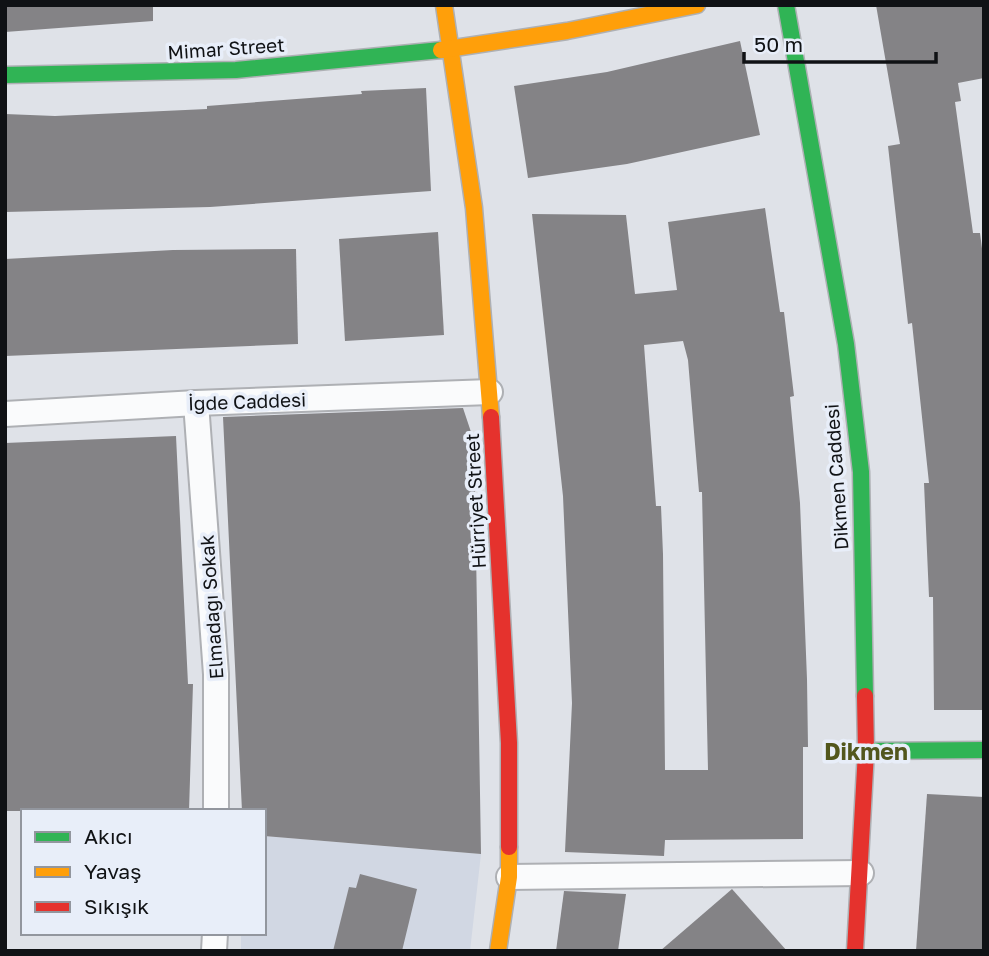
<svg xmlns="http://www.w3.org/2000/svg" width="989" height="956" font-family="'Golos Text',sans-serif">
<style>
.built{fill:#d1d7e3}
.building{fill:#848386;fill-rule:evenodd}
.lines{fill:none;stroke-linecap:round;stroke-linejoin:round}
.street-casing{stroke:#aeb0b4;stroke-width:28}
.fast-casing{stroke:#aeb0b4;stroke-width:19}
.slow-casing{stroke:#aeb0b4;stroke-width:19}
.jam-casing{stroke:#aeb0b4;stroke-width:19}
.street{stroke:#fafbfc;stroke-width:24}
.fast{stroke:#30b455;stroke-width:16}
.slow{stroke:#ff9f0a;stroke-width:16}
.jam{stroke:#e5322d;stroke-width:16}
.labels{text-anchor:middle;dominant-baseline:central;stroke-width:7;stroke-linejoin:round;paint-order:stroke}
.street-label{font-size:19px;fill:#101215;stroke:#e8eef9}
.quarter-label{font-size:23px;font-weight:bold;fill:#52571d;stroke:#e8eef9}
</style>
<rect width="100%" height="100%" fill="#dfe2e8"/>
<!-- built -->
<polygon class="built" points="264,836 481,854 470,951 241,951 241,933 264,933"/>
<!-- building -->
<g class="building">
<polygon points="5,5 153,5 153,21 5,32"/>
<polygon points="876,5 984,5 984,78 958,83 961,101 955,102 973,233 980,233 984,264 984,710 934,710 933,597 929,597 924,483 929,483 912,323 908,324 888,146 900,144"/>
<polygon points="740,41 760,135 627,164 528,178 514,86 607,72"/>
<polygon points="426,88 431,191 210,207 5,212 5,114 55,116 207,109 207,106 362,94 361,91"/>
<path d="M765 208 780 312H784L794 396 790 397 800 503 807 679 808 747H803V839L665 840 664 856 565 852 572 703 563 496 532 214 626 215 635 294 677 290 668 222ZM683 341 688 360 699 492H702L708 770H665L663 554 661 506H656L644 345Z"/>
<polygon points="438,232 444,335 345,341 339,239"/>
<polygon points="296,249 298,344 5,356 5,259 173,250"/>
<polygon points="463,408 472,435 475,489 481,854 264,836 264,811 242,811 223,417"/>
<polygon points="176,436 188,684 193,684 189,811 5,811 5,443"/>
<polygon points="927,794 984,797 984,951 916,951"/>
<polygon points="360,874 417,889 402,951 333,951 349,887 356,888"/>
<polygon points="732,889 787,951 660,951"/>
<polygon points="564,891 626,894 618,951 556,951"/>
</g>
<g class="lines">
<!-- street casing -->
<g class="street-casing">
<g id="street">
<polyline points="196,403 216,674 216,811"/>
<polyline points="5,414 196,403 490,392"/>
<polyline points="509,877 861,873"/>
<polyline points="214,951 215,933"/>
</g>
</g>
<!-- fast casing -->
<g class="fast-casing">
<g id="fast">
<polyline points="786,5 846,344 861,472 865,696"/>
<polyline points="5,75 236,70 441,50"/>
<polyline points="866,751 984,750"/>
</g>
</g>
<!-- slow casing -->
<g class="slow-casing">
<g id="slow">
<polyline points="444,5 474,208 491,417"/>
<polyline points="441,50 567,31 697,5"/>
<polyline points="498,951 509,877 509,847"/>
</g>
</g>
<!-- jam casing -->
<g class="jam-casing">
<g id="jam">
<polyline points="491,417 509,743 509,847"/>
<polyline points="855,951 866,751 865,696"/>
</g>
</g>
<!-- street -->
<use href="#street" class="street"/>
<!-- fast -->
<use href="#fast" class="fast"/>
<!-- slow -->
<use href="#slow" class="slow"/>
<!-- jam -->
<use href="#jam" class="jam"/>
</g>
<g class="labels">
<!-- street labels -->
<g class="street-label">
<text transform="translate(226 48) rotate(-4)">Mimar Street</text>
<text transform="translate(247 401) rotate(-2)">İğde Caddesi</text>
<text transform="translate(836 477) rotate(-94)">Dikmen Caddesi</text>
<text transform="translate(475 501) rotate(-93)">Hürriyet Street</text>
<text transform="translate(211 607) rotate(-94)">Elmadağı Sokak</text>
</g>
<!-- quarter labels -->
<g class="quarter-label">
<text x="866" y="751">Dikmen</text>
</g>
</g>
<!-- border -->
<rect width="989" height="956" fill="none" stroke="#101215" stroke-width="14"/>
<!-- legend -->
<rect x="21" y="809" width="245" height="126" fill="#e8eef9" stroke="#92969e" stroke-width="2"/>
<rect x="35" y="832" width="35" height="10" fill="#30b455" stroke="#92969e" stroke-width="2"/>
<text x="84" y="844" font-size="21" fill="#101215">Akıcı</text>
<rect x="35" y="867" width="35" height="10" fill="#ff9f0a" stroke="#92969e" stroke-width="2"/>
<text x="84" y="879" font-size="21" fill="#101215">Yavaş</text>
<rect x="35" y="902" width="35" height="10" fill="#e5322d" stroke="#92969e" stroke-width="2"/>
<text x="84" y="914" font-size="21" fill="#101215">Sıkışık</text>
<!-- scale -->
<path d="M744 52v10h192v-10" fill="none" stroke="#101215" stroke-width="3.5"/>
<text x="754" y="52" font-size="21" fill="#101215" stroke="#e8eef9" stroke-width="5" paint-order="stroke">50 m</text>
</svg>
